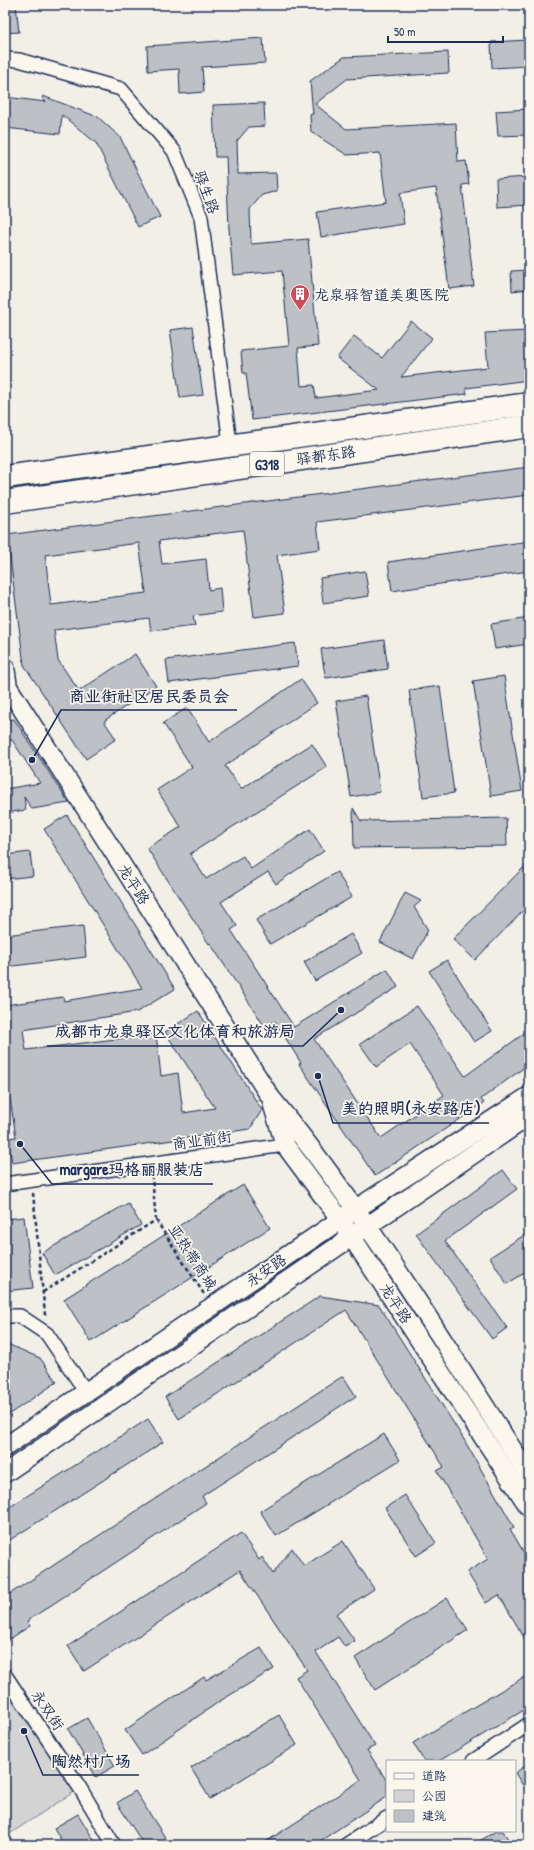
<svg xmlns="http://www.w3.org/2000/svg" width="534" height="1850" font-family="'Patrick Hand','LXGW WenKai TC',sans-serif">
<style>
.green{fill:#d2d3d2;stroke:#768198}
.building{fill:#bdc0c4;stroke:#1b2f5e;fill-rule:evenodd}
.lines{fill:none;stroke-linecap:round;stroke-linejoin:round}
.street-casing{stroke:#1b2f5e;stroke-width:16}
.secondary-casing{stroke:#1b2f5e;stroke-width:21}
.highway-casing{stroke:#1b2f5e;stroke-width:25}
.path{stroke:#1b2f5e;stroke-width:2.5;stroke-dasharray:4 3;stroke-linecap:butt}
.street{stroke:#fbf7ec;stroke-width:13}
.secondary{stroke:#fbf7ec;stroke-width:18}
.highway{stroke:#fbf7ec;stroke-width:22}
.labels{text-anchor:middle;dominant-baseline:central;stroke-width:3.5;stroke-linejoin:round;paint-order:stroke}
.shield{fill:#fbf7ec;stroke:#5e6b89;stroke-width:1}
.shield-label{font-size:14px;font-weight:bold;fill:#1b2f5e}
.street-label{font-size:15px;fill:#1b2f5e;stroke:#fbf7ec}
.poi-label{font-size:15px;fill:#1b2f5e;stroke:#fbf7ec;text-anchor:start}
.leader{fill:none;stroke:#1b2f5e;stroke-width:1.5}
.callout-dot{fill:#1b2f5e;stroke:#fbf7ec;stroke-width:1.5}
.callout-label{font-size:16px;text-anchor:middle;font-weight:bold;fill:#1b2f5e;stroke:#fbf7ec;stroke-width:3.5;stroke-linejoin:round;paint-order:stroke}
</style>
<rect width="100%" height="100%" fill="#f2efe6"/>
<filter id="ink" filterUnits="userSpaceOnUse"><feTurbulence type="fractalNoise" baseFrequency=".025" numOctaves="2"/><feDisplacementMap in="SourceGraphic" scale="8" xChannelSelector="R" yChannelSelector="G"/><feConvolveMatrix kernelMatrix="1 2 1 2 8 2 1 2 1" color-interpolation-filters="sRGB"/></filter>
<g filter="url(#ink)">
<!-- green -->
<polygon class="green" points="5,1675 80,1788 5,1837"/>
<!-- building -->
<g class="building">
<polygon points="5,5 16,5 19,32 5,33"/>
<polygon points="263,38 265,63 202,67 204,92 180,94 179,69 148,71 147,46"/>
<polygon points="529,40 529,66 492,68 491,42"/>
<polygon points="448,52 449,73 347,79 315,104 346,129 456,123 458,162 466,161 469,184 462,185 474,286 449,289 436,188 400,193 404,224 321,237 317,212 386,202 380,153 347,155 311,132 310,114 313,114 310,81 344,57"/>
<polygon points="43,96 98,117 120,137 160,217 138,227 96,143 62,115 60,134 5,128 5,97 46,102 42,98"/>
<polygon points="264,103 265,126 249,127 237,141 238,174 276,173 277,191 262,195 250,209 251,244 308,239 318,346 298,348 301,386 314,385 316,398 379,390 337,358 354,336 382,358 411,321 432,338 401,377 488,367 485,333 529,331 529,380 466,388 467,394 252,420 246,373 243,373 241,351 289,346 282,271 233,275 229,229 226,157 215,157 213,105"/>
<polygon points="529,109 529,135 498,136 496,111"/>
<polygon points="529,177 529,205 497,207 496,179"/>
<polygon points="529,270 529,289 512,291 511,271"/>
<polygon points="193,327 203,395 180,398 170,330"/>
<path d="M529 467V495L317 522 320 549 277 555 285 613 254 617 243 530 159 541 162 564 206 559 209 590 220 588 222 612 193 616 195 626 151 631 149 618 54 630 58 660 79 691 135 654 156 686 104 721 116 739 86 759 24 665 7 535ZM139 543 146 593 51 605 45 555Z"/>
<polygon points="529,541 529,571 392,591 388,562"/>
<polygon points="365,571 369,596 323,603 320,578"/>
<polygon points="529,618 529,644 495,649 491,624"/>
<polygon points="384,640 388,669 326,678 323,664 325,663 323,663 321,649"/>
<polygon points="295,643 298,666 169,683 166,660"/>
<polygon points="504,676 522,791 491,796 473,681"/>
<polygon points="301,679 317,703 225,766 241,789 312,744 327,767 190,854 206,879 243,856 251,869 310,829 324,851 276,884 268,872 221,902 237,926 231,930 294,1027 387,969 398,987 314,1039 381,1138 444,1095 410,1044 376,1067 360,1044 417,1006 465,1076 529,1030 529,1064 481,1099 484,1103 375,1176 299,1064 301,1063 275,1021 265,1027 210,943 209,944 147,848 181,827 157,790 192,767 163,723 187,708 209,742"/>
<polygon points="440,686 454,793 423,797 409,690"/>
<polygon points="366,696 380,792 351,797 336,701"/>
<polygon points="14,719 69,803 32,809 24,797 26,810 5,813 5,789 40,783 12,740 5,741 5,720"/>
<polygon points="353,808 361,821 506,818 507,846 354,848"/>
<polygon points="67,815 175,989 137,1012 23,1030 26,1050 156,1034 161,1076 178,1073 183,1113 215,1108 165,1032 198,1011 262,1110 250,1129 12,1163 8,1138 16,1137 7,1080 5,1080 5,1005 63,997 64,1001 142,988 44,829"/>
<polygon points="30,852 33,876 5,879 5,855"/>
<polygon points="529,862 529,905 475,960 453,939"/>
<polygon points="337,872 352,897 270,944 256,920"/>
<polygon points="405,893 421,901 414,907 428,930 413,959 380,942"/>
<polygon points="83,926 86,957 5,967 5,935"/>
<polygon points="351,934 362,953 315,981 304,962"/>
<polygon points="447,960 492,1031 474,1042 429,971"/>
<polygon points="503,1170 517,1189 445,1241 507,1328 492,1339 416,1234"/>
<polygon points="243,1185 270,1228 91,1342 64,1299"/>
<polygon points="128,1203 141,1225 55,1275 42,1253"/>
<polygon points="24,1217 33,1288 5,1291 5,1219"/>
<polygon points="529,1232 529,1270 507,1284 490,1257"/>
<polygon points="320,1296 379,1305 463,1438 514,1527 510,1529 529,1561 529,1646 499,1595 486,1603 467,1572 488,1559 437,1471 444,1467 346,1310 179,1419 165,1397"/>
<polygon points="5,1343 40,1358 57,1382 5,1417"/>
<polygon points="343,1376 356,1396 202,1496 206,1503 27,1621 30,1626 5,1642 5,1597"/>
<polygon points="148,1419 163,1442 5,1543 5,1510"/>
<polygon points="384,1434 400,1460 276,1536 260,1511"/>
<polygon points="405,1495 436,1543 416,1556 385,1508"/>
<polygon points="241,1533 259,1560 262,1557 273,1574 292,1548 304,1566 343,1541 374,1589 336,1614 355,1641 345,1647 338,1637 316,1652 375,1746 367,1750 387,1781 387,1797 314,1845 261,1845 361,1780 296,1677 307,1670 240,1570 84,1671 68,1646"/>
<polygon points="447,1598 468,1630 375,1690 355,1658"/>
<polygon points="261,1648 274,1669 220,1701 142,1755 125,1730 204,1677 206,1680"/>
<polygon points="529,1674 529,1707 439,1761 424,1761 413,1743"/>
<polygon points="279,1715 297,1745 210,1799 191,1768"/>
<polygon points="87,1718 115,1766 96,1777 68,1729"/>
<polygon points="529,1763 529,1795 515,1773"/>
<polygon points="135,1791 170,1845 144,1845 117,1803"/>
<polygon points="78,1814 97,1845 64,1845 54,1828"/>
<polygon points="496,1831 503,1831 512,1845 473,1845"/>
</g>
<g class="lines">
<!-- street casing -->
<g class="street-casing">
<g id="street">
<polyline points="5,59 19,60 121,89 174,151 201,217 230,444"/>
<polyline points="5,1184 285,1145"/>
<polyline points="5,1316 20,1316 47,1334 86,1392"/>
<polyline points="5,1675 80,1788 114,1845"/>
<polyline points="473,1761 529,1724"/>
<polyline points="346,1845 387,1818"/>
</g>
</g>
<!-- secondary casing -->
<g class="secondary-casing">
<g id="secondary">
<path d="M5 667 8 687 271 1098C368 1215 446 1347 529 1475"/>
<polyline points="273,1106 285,1145 340,1219 529,1507"/>
<polyline points="5,1447 356,1209 529,1096"/>
<polyline points="5,1473 529,1116"/>
</g>
</g>
<!-- highway casing -->
<g class="highway-casing">
<g id="highway">
<polyline points="5,477 529,404"/>
<polyline points="5,502 529,426"/>
</g>
</g>
<!-- path -->
<g class="path">
<polyline points="33,1193 45,1315"/>
<polyline points="156,1220 204,1294"/>
<polyline points="43,1292 156,1220 152,1177"/>
</g>
<!-- street -->
<use href="#street" class="street"/>
<!-- secondary -->
<use href="#secondary" class="secondary"/>
<!-- highway -->
<use href="#highway" class="highway"/>
</g>
</g>
<!-- icons -->
<defs>
<g id="building-pin" transform="scale(1)"><path d="M0 17L-7.5 6A9.5 9.5 0 1 1 7.5 6Z" fill="#d1495b" stroke="#fbf7ec"/><path d="M-4-6H4V6H1V3H-1V6H-4ZM-2.5-4.3h1.7v1.8h-1.7ZM.8-4.3h1.7v1.8H.8ZM-2.5-1h1.7V.8h-1.7ZM.8-1h1.7V.8H.8Z" fill="#fff"/></g>
</defs>
<g fill-rule="evenodd">
<use href="#building-pin" x="300" y="294"/>
</g>
<g class="labels">
<!-- shield labels -->
<rect class="shield" x="250" y="452" width="34" height="24" rx="3"/>
<g class="shield-label">
<text x="267" y="464">G318</text>
</g>
<!-- street labels -->
<g class="street-label">
<text transform="translate(207 192) rotate(70)">驿生路</text>
<text transform="translate(326 455) rotate(-8)">驿都东路</text>
<text transform="translate(134 884) rotate(57)">龙平路</text>
<text transform="translate(202 1140) rotate(-8)">商业前街</text>
<text transform="translate(193 1257) rotate(57)">亚热带商城</text>
<text transform="translate(266 1270) rotate(-34)">永安路</text>
<text transform="translate(396 1303) rotate(57)">龙平路</text>
<text transform="translate(48 1710) rotate(56)">永双街</text>
</g>
<!-- poi labels -->
<g class="poi-label">
<text x="314" y="294">龙泉驿智道美奥医院</text>
</g>
</g>
<!-- callouts -->
<path class="leader" d="M32 760L61 710H237M341 1010L303 1046H47M318 1076L333 1123H489M20 1144L52 1184H213M24 1731L43 1775H139"/>
<g class="callout-dot">
<circle cx="32" cy="760" r="4"/>
<circle cx="341" cy="1010" r="4"/>
<circle cx="318" cy="1076" r="4"/>
<circle cx="20" cy="1144" r="4"/>
<circle cx="24" cy="1731" r="4"/>
</g>
<g class="callout-label">
<text x="149" y="702">商业街社区居民委员会</text>
<text x="175" y="1037">成都市龙泉驿区文化体育和旅游局</text>
<text x="411" y="1114">美的照明(永安路店)</text>
<text x="132" y="1175">margare玛格丽服装店</text>
<text x="91" y="1767">陶然村广场</text>
</g>
<!-- margin -->
<rect width="534" height="1850" fill="none" stroke="#fbf7ec" stroke-width="20"/>
<rect x="10" y="10" width="514" height="1830" fill="none" stroke="#1b2f5e" stroke-width="1.5" filter="url(#ink)"/>
<!-- legend -->
<rect x="386" y="1760" width="130" height="72" fill="#fbf7ec" stroke="#a1a7b3"/>
<rect x="394" y="1773" width="20" height="6" fill="#fbf7ec" stroke="#a1a7b3"/>
<text x="422" y="1780" font-size="12" fill="#1b2f5e">道路</text>
<rect x="394" y="1790" width="20" height="12" fill="#d2d3d2" stroke="#a1a7b3"/>
<text x="422" y="1800" font-size="12" fill="#1b2f5e">公园</text>
<rect x="394" y="1810" width="20" height="12" fill="#bdc0c4" stroke="#a1a7b3"/>
<text x="422" y="1820" font-size="12" fill="#1b2f5e">建筑</text>
<!-- scale -->
<path d="M388 36v6h115v-6" fill="none" stroke="#1b2f5e" stroke-width="2"/>
<text x="394" y="36" font-size="12" fill="#1b2f5e" stroke="#fbf7ec" stroke-width="3" paint-order="stroke">50 m</text>
</svg>
